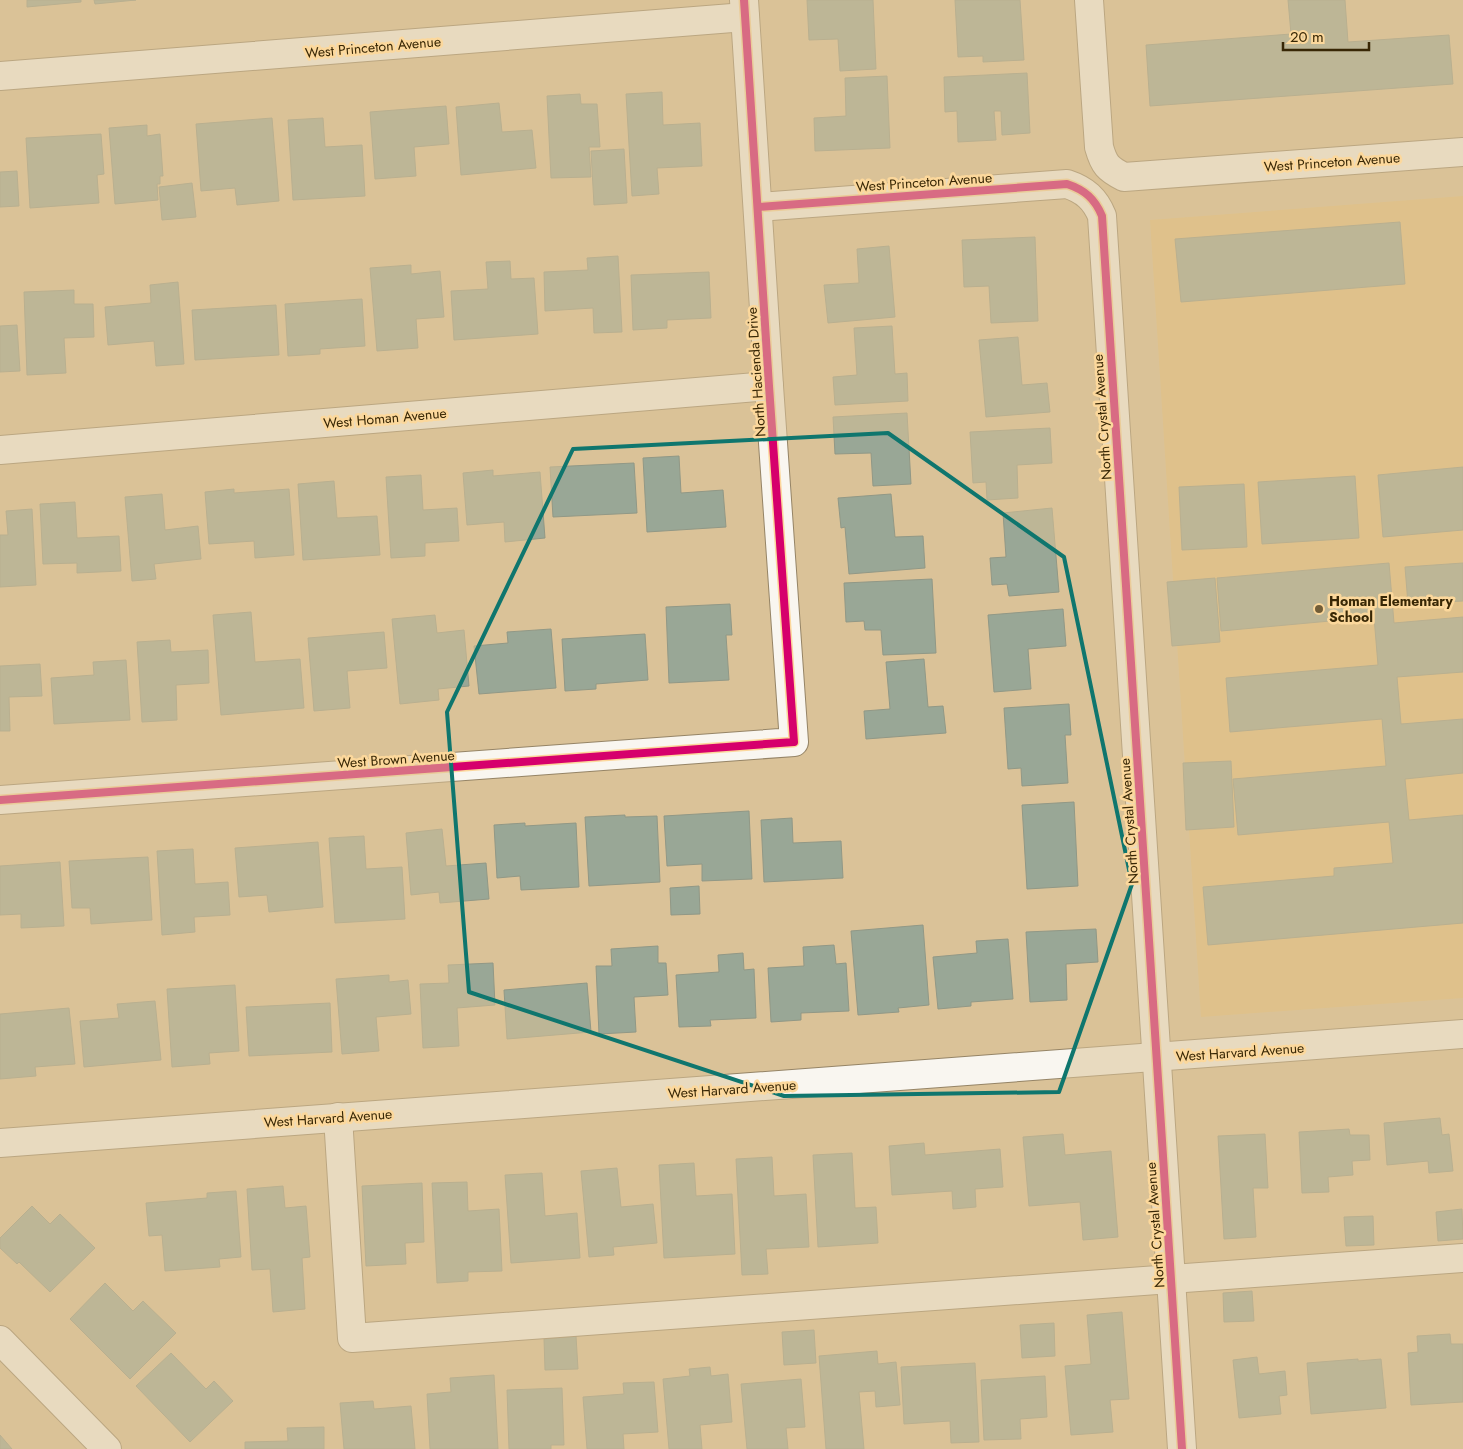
<svg xmlns="http://www.w3.org/2000/svg" width="1463" height="1449" font-family="Jost,sans-serif">
<style>
.built{fill:#e4bf7c}
.building{fill:#99a796;stroke:#919886}
.lines{fill:none;stroke-linecap:round;stroke-linejoin:round}
.minor-casing{stroke:#958466;stroke-width:30}
.minor{stroke:#f9f6f0;stroke-width:28}
.cycleway-casing{stroke:#fcd89c;stroke-width:11}
.cycleway{stroke:#d6006c;stroke-width:8}
.marked{fill:none;stroke:#0f766e;stroke-width:4;stroke-linejoin:round}
.poi-dot{fill:#715d38;stroke:#fcd89c;stroke-width:2}
.labels{text-anchor:middle;dominant-baseline:central;stroke-width:5;stroke-linejoin:round;paint-order:stroke}
.street-label{font-size:14px;fill:#382705;stroke:#fcd89c}
.poi-label{font-size:14px;font-weight:bold;fill:#382705;stroke:#fcd89c;text-anchor:start}
</style>
<rect width="100%" height="100%" fill="#dac298"/>
<!-- built -->
<polygon class="built" points="1463,196 1463,998 1201,1017 1150,220"/>
<!-- building -->
<g class="building">
<polygon points="27,0 81,0 81,2 27,7"/>
<polygon points="94,0 136,0 95,4"/>
<polygon points="807,0 873,0 876,69 840,71 838,39 809,40"/>
<polygon points="955,0 1020,0 1024,60 983,62 983,56 958,57"/>
<polygon points="1288,0 1345,0 1348,42 1449,35 1453,84 1150,106 1146,45 1291,34"/>
<polygon points="1027,73 1030,133 1002,135 1001,111 994,111 996,140 958,142 957,111 945,112 944,77"/>
<polygon points="887,76 890,148 815,151 814,118 846,116 845,78"/>
<polygon points="662,92 663,125 700,123 702,166 657,168 659,194 632,196 626,94"/>
<polygon points="580,94 581,104 597,104 600,147 589,147 591,177 551,178 547,96"/>
<polygon points="499,103 502,132 532,130 536,168 461,175 456,107"/>
<polygon points="446,106 449,144 414,147 416,176 375,179 370,112"/>
<polygon points="272,118 279,201 237,205 235,188 201,191 196,124"/>
<polygon points="323,118 325,147 362,145 365,196 293,200 288,120"/>
<polygon points="147,125 147,136 160,134 163,176 160,176 160,184 157,184 158,200 115,204 109,128"/>
<polygon points="101,134 104,174 97,175 99,203 30,208 26,138"/>
<polygon points="624,149 627,203 594,205 591,151"/>
<polygon points="17,171 19,206 0,207 0,172"/>
<polygon points="192,183 196,217 162,220 159,187"/>
<polygon points="1400,222 1405,284 1181,302 1175,239"/>
<polygon points="1035,237 1038,321 991,323 989,286 964,287 962,240"/>
<polygon points="889,246 895,317 828,323 824,285 859,283 857,249"/>
<polygon points="618,256 622,332 594,333 593,308 545,311 544,272 588,270 587,258"/>
<polygon points="510,261 511,279 534,278 538,334 454,340 451,291 488,289 486,262"/>
<polygon points="411,265 411,274 440,271 444,317 416,319 418,348 377,351 370,268"/>
<polygon points="709,272 711,318 667,320 667,328 633,330 631,275"/>
<polygon points="178,282 184,364 156,366 154,341 108,345 105,307 151,303 150,285"/>
<polygon points="74,290 74,304 93,304 94,337 64,338 66,373 27,375 24,292"/>
<polygon points="362,299 365,346 320,349 320,354 288,356 285,304"/>
<polygon points="276,305 279,355 195,360 192,310"/>
<polygon points="17,325 20,371 0,372 0,326"/>
<polygon points="892,326 895,374 907,373 908,401 835,405 833,377 857,375 854,328"/>
<polygon points="1018,337 1022,385 1047,383 1050,412 986,417 979,340"/>
<polygon points="907,413 911,484 873,486 871,453 835,454 833,417"/>
<polygon points="1050,428 1052,463 1017,465 1018,498 987,500 986,482 973,483 970,432"/>
<polygon points="679,456 681,493 723,490 726,527 647,532 643,458"/>
<polygon points="634,463 637,513 553,517 550,467"/>
<polygon points="1463,467 1463,530 1383,537 1378,475"/>
<polygon points="493,470 493,476 540,472 545,538 505,542 504,522 467,525 463,473"/>
<polygon points="421,475 423,510 457,508 459,541 425,543 425,556 391,558 386,477"/>
<polygon points="1355,476 1359,538 1262,544 1258,482"/>
<polygon points="334,481 337,518 377,516 380,555 303,560 298,484"/>
<polygon points="1244,484 1247,547 1182,550 1179,487"/>
<polygon points="234,489 234,493 289,489 294,555 255,558 254,541 209,544 205,492"/>
<polygon points="162,494 165,530 198,526 201,559 154,564 156,579 132,581 125,497"/>
<polygon points="891,494 895,537 923,536 925,568 849,574 845,527 841,528 838,498"/>
<polygon points="75,502 77,538 119,536 121,571 77,573 77,563 43,564 40,504"/>
<polygon points="1052,508 1059,592 1009,596 1007,584 992,585 990,558 1006,557 1003,513"/>
<polygon points="32,509 36,585 0,587 0,535 8,535 6,511"/>
<polygon points="1389,563 1394,623 1463,617 1463,672 1397,677 1401,724 1463,719 1463,773 1405,779 1409,820 1463,815 1463,923 1208,945 1203,887 1334,876 1334,868 1393,863 1389,822 1238,835 1233,779 1386,766 1382,719 1230,732 1226,678 1378,665 1374,617 1221,631 1217,578"/>
<polygon points="1463,563 1463,601 1408,604 1405,567"/>
<polygon points="1215,578 1220,642 1172,646 1167,582"/>
<polygon points="932,579 936,653 883,655 881,630 865,630 864,621 846,622 844,583"/>
<polygon points="730,604 732,635 726,635 729,680 669,683 666,607"/>
<polygon points="1063,609 1066,646 1028,649 1031,689 994,692 988,615"/>
<polygon points="251,612 255,662 300,659 304,708 221,715 213,615"/>
<polygon points="435,615 437,633 464,630 469,686 438,689 439,700 400,704 392,619"/>
<polygon points="551,629 556,688 479,694 474,646 508,643 507,632"/>
<polygon points="384,632 387,668 347,671 350,708 314,711 308,638"/>
<polygon points="645,634 648,680 596,684 596,689 565,691 562,639"/>
<polygon points="170,640 171,652 208,650 209,683 176,685 177,720 142,722 137,642"/>
<polygon points="924,659 928,707 943,706 946,733 866,739 864,711 890,709 886,662"/>
<polygon points="126,660 130,720 54,724 51,678 94,675 93,662"/>
<polygon points="40,664 42,696 9,697 10,731 0,731 0,666"/>
<polygon points="1069,704 1071,735 1065,735 1068,783 1022,786 1021,768 1008,769 1004,708"/>
<polygon points="1231,761 1234,827 1186,830 1183,763"/>
<polygon points="1074,802 1078,886 1027,889 1022,805"/>
<polygon points="749,811 752,879 702,881 702,864 667,866 664,816"/>
<polygon points="625,815 625,817 657,816 660,882 589,886 585,817"/>
<polygon points="792,818 793,843 841,841 843,878 764,882 761,820"/>
<polygon points="525,823 525,826 576,823 579,887 521,890 520,876 497,878 494,825"/>
<polygon points="442,829 446,866 486,863 489,899 440,903 439,892 411,895 406,833"/>
<polygon points="364,836 366,869 402,867 405,919 335,923 329,838"/>
<polygon points="318,842 323,907 269,912 267,895 239,897 235,848"/>
<polygon points="193,849 195,884 228,882 230,915 194,917 195,932 162,935 157,851"/>
<polygon points="148,857 152,920 91,924 90,908 72,908 69,861"/>
<polygon points="60,862 64,926 21,928 21,914 0,915 0,866"/>
<polygon points="699,886 700,914 671,915 670,888"/>
<polygon points="923,925 929,1005 898,1008 899,1012 858,1015 851,931"/>
<polygon points="1096,929 1098,962 1066,964 1067,1000 1030,1002 1026,932"/>
<polygon points="1008,939 1013,999 971,1002 971,1006 938,1009 933,957 977,953 976,941"/>
<polygon points="834,945 836,964 846,963 849,1011 801,1013 801,1020 771,1022 768,968 804,966 803,947"/>
<polygon points="658,946 658,963 666,963 668,995 634,997 636,1032 599,1034 596,966 612,966 611,949"/>
<polygon points="743,953 744,970 754,969 756,1018 710,1020 711,1026 679,1027 676,975 719,972 718,955"/>
<polygon points="493,963 495,1005 457,1008 459,1046 423,1048 420,984 449,983 448,965"/>
<polygon points="389,975 389,982 408,980 411,1014 376,1017 379,1051 342,1054 336,979"/>
<polygon points="587,983 591,1032 507,1039 504,990"/>
<polygon points="235,985 239,1051 209,1053 210,1064 172,1067 167,989"/>
<polygon points="155,1001 161,1060 84,1067 80,1021 119,1018 117,1004"/>
<polygon points="330,1003 332,1052 249,1056 246,1007"/>
<polygon points="69,1008 75,1064 35,1067 36,1076 0,1079 0,1014"/>
<polygon points="1440,1118 1442,1135 1449,1134 1453,1171 1429,1173 1428,1161 1387,1165 1384,1123"/>
<polygon points="1349,1129 1350,1135 1369,1135 1370,1160 1352,1161 1353,1175 1328,1177 1329,1192 1302,1193 1299,1132"/>
<polygon points="1063,1134 1065,1155 1111,1151 1118,1237 1083,1240 1080,1202 1029,1206 1023,1137"/>
<polygon points="1265,1134 1268,1188 1253,1188 1256,1237 1224,1239 1218,1136"/>
<polygon points="924,1143 925,1155 1000,1149 1003,1187 975,1189 976,1207 953,1209 952,1191 892,1195 889,1146"/>
<polygon points="852,1153 855,1208 876,1207 878,1243 818,1247 813,1155"/>
<polygon points="772,1157 774,1196 806,1194 809,1247 766,1249 768,1274 742,1275 736,1159"/>
<polygon points="694,1163 696,1196 732,1194 735,1254 664,1258 659,1165"/>
<polygon points="617,1168 621,1207 653,1204 657,1243 613,1247 614,1255 589,1257 581,1171"/>
<polygon points="542,1173 545,1216 577,1213 580,1258 511,1263 505,1175"/>
<polygon points="467,1182 468,1211 499,1209 502,1271 468,1272 468,1281 437,1283 432,1183"/>
<polygon points="422,1183 424,1242 405,1243 406,1264 366,1266 362,1186"/>
<polygon points="283,1186 285,1208 306,1206 310,1257 302,1258 305,1309 273,1312 270,1269 252,1270 247,1189"/>
<polygon points="236,1191 241,1257 219,1259 220,1267 165,1271 162,1235 149,1236 146,1203 207,1198 207,1193"/>
<polygon points="32,1206 50,1224 60,1214 95,1248 50,1292 19,1262 17,1264 0,1248 0,1238"/>
<polygon points="1462,1209 1463,1239 1438,1241 1436,1212"/>
<polygon points="1373,1216 1374,1245 1346,1246 1344,1217"/>
<polygon points="105,1283 133,1311 143,1301 176,1333 130,1379 70,1319"/>
<polygon points="1252,1291 1254,1321 1224,1322 1223,1293"/>
<polygon points="1122,1312 1129,1399 1110,1400 1113,1432 1071,1435 1065,1366 1091,1364 1087,1315"/>
<polygon points="1054,1323 1055,1356 1022,1358 1020,1325"/>
<polygon points="814,1330 816,1363 784,1365 782,1332"/>
<polygon points="1450,1334 1451,1344 1463,1344 1463,1402 1411,1405 1408,1353 1418,1352 1417,1336"/>
<polygon points="576,1336 578,1369 545,1370 544,1339"/>
<polygon points="877,1351 878,1364 896,1362 900,1405 876,1407 875,1391 859,1392 864,1449 826,1449 819,1356"/>
<polygon points="171,1353 206,1389 214,1381 233,1401 190,1442 136,1386"/>
<polygon points="1257,1357 1259,1374 1285,1371 1287,1395 1279,1396 1281,1414 1239,1418 1233,1360"/>
<polygon points="1358,1359 1358,1361 1381,1359 1386,1408 1311,1414 1307,1363"/>
<polygon points="975,1363 979,1442 951,1443 950,1421 904,1424 901,1367"/>
<polygon points="710,1367 711,1376 728,1374 732,1422 700,1425 702,1449 669,1449 663,1379 690,1376 689,1369"/>
<polygon points="494,1375 498,1449 430,1449 427,1394 451,1392 450,1378"/>
<polygon points="1045,1376 1047,1417 1020,1419 1021,1439 984,1440 981,1380"/>
<polygon points="801,1379 805,1427 786,1428 788,1449 747,1449 741,1384"/>
<polygon points="654,1382 658,1432 623,1434 624,1449 587,1449 583,1397 624,1394 623,1383"/>
<polygon points="562,1388 564,1445 551,1445 551,1449 509,1449 507,1390"/>
<polygon points="373,1401 374,1409 411,1406 415,1449 344,1449 340,1403"/>
<polygon points="324,1427 324,1449 245,1449 245,1442 288,1441 287,1428"/>
<polygon points="0,1435 12,1449 0,1449"/>
</g>
<g class="lines">
<!-- minor casing -->
<g class="minor-casing">
<g id="minor">
<path d="M1089 0 1099 147C1104 165 1108 169 1124 177L1463 152"/>
<polyline points="0,76 745,17"/>
<path d="M758 207 1067 184C1085 190 1095 199 1102 216L1182 1449"/>
<polyline points="0,450 769,386"/>
<polyline points="0,800 794,742 769,386 744,0"/>
<polyline points="338,1117 352,1338 1463,1258"/>
<polyline points="0,1143 1463,1034"/>
<polyline points="0,1340 107,1449"/>
</g>
</g>
<!-- minor -->
<use href="#minor" class="minor"/>
<!-- cycleway casing -->
<g class="cycleway-casing">
<g id="cycleway">
<path d="M758 207 1067 184C1085 190 1095 199 1102 216L1182 1449"/>
<polyline points="0,800 794,742 769,386 744,0"/>
</g>
</g>
<!-- cycleway -->
<use href="#cycleway" class="cycleway"/>
</g>
<!-- marked area -->
<path d="M0 0H1463V1449H0ZM888 433 1064 557 1132 884 1059 1092 784 1096 469 992 447 712 573 449Z" fill="#dac298" fill-opacity=".55" fill-rule="evenodd"/>
<path class="marked" d="M888 433 1064 557 1132 884 1059 1092 784 1096 469 992 447 712 573 449Z"/>
<!-- markers -->
<circle class="poi-dot" cx="1319" cy="609" r="5"/>
<g class="labels">
<!-- street labels -->
<g class="street-label">
<text transform="translate(373 47) rotate(-5)">West Princeton Avenue</text>
<text transform="translate(1332 162) rotate(-4)">West Princeton Avenue</text>
<text transform="translate(924 182) rotate(-4)">West Princeton Avenue</text>
<text transform="translate(756 372) rotate(-94)">North Hacienda Drive</text>
<text transform="translate(1102 417) rotate(-94)">North Crystal Avenue</text>
<text transform="translate(385 418) rotate(-5)">West Homan Avenue</text>
<text transform="translate(396 759) rotate(-4)">West Brown Avenue</text>
<text transform="translate(1129 821) rotate(-94)">North Crystal Avenue</text>
<text transform="translate(1240 1052) rotate(-4)">West Harvard Avenue</text>
<text transform="translate(732 1089) rotate(-4)">West Harvard Avenue</text>
<text transform="translate(328 1118) rotate(-4)">West Harvard Avenue</text>
<text transform="translate(1155 1225) rotate(-94)">North Crystal Avenue</text>
</g>
<!-- poi labels -->
<g class="poi-label">
<text x="1329" y="601">Homan Elementary<tspan x="1329" dy="16">School</tspan></text>
</g>
</g>
<!-- scale -->
<path d="M1283 42v8h86v-8" fill="none" stroke="#382705" stroke-width="2.5"/>
<text x="1290" y="42" font-size="15" fill="#382705" stroke="#fcd89c" stroke-width="4" paint-order="stroke">20 m</text>
</svg>
